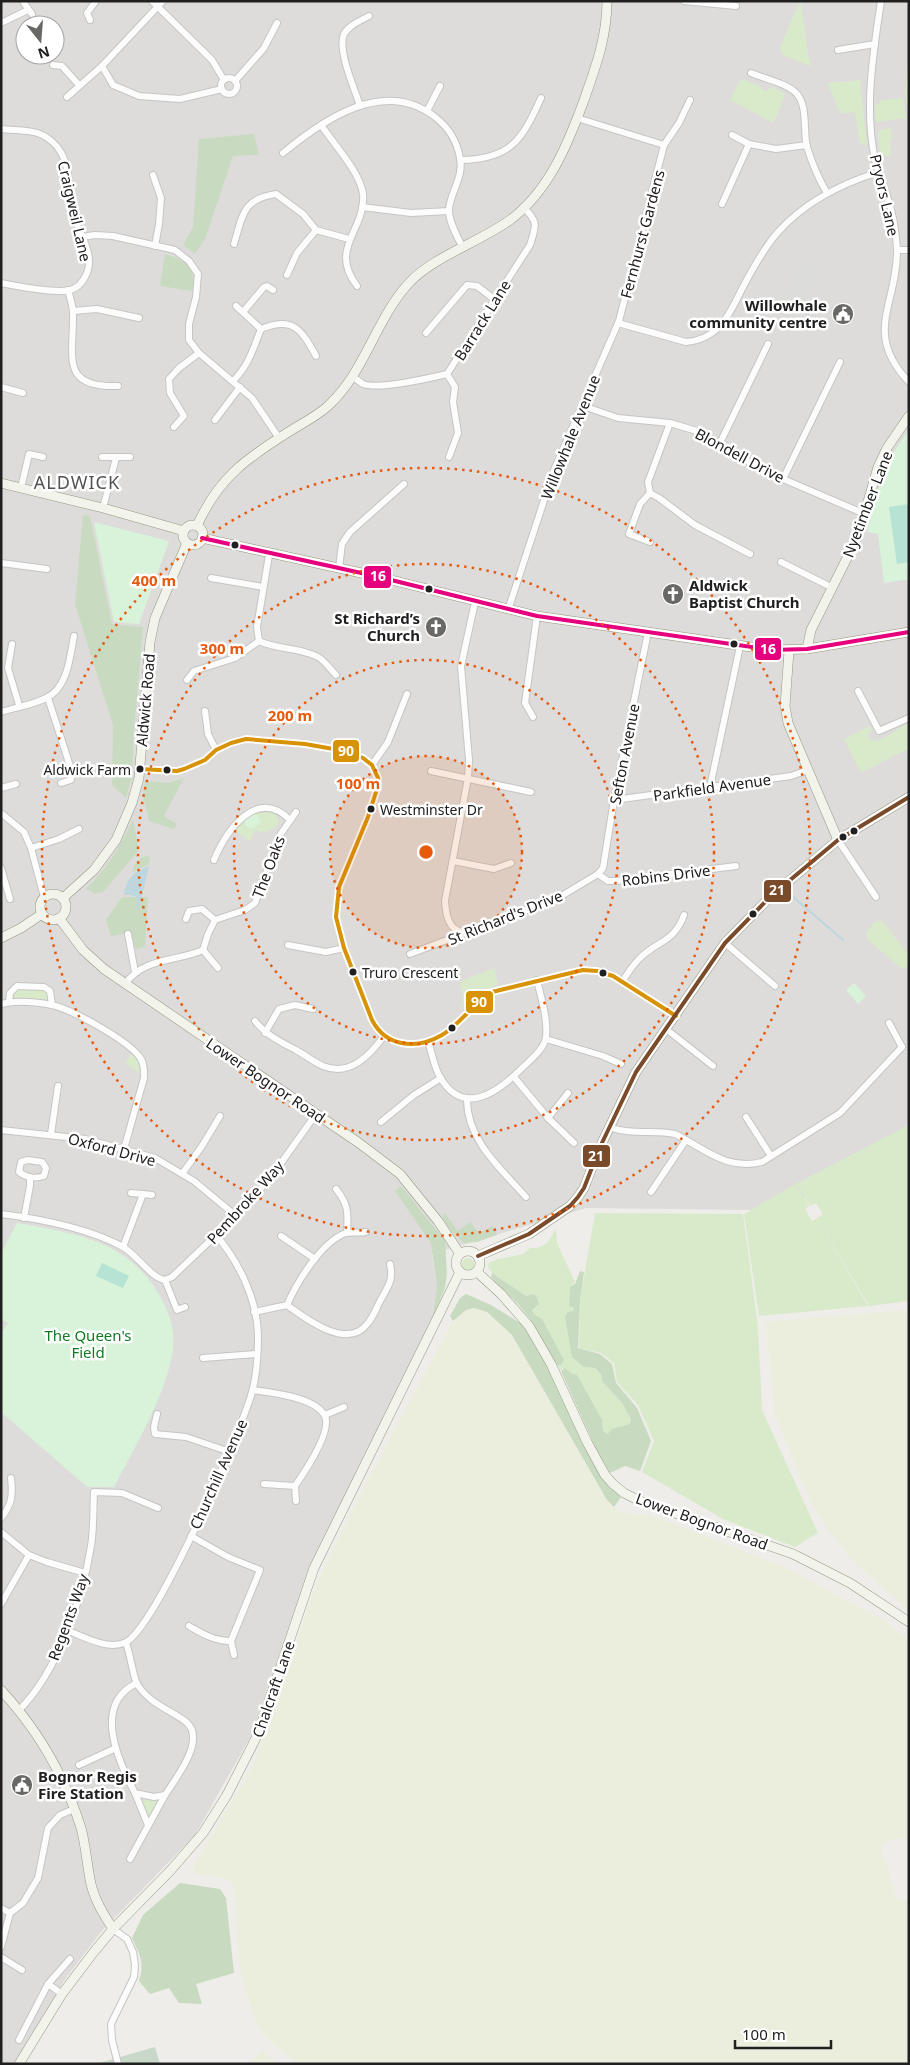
<svg xmlns="http://www.w3.org/2000/svg" width="910" height="2065" font-family="'Noto Sans',sans-serif">
<style>
.residential{fill:#dddcda;fill-rule:evenodd}
.religious{fill:#dcdcda}
.farmland{fill:#eceedd}
.grass{fill:#d9eaca}
.forest{fill:#c8dbc0}
.cemetery{fill:#c8d9ca}
.park{fill:#d9f2da}
.pitch{fill:#b6e3d3}
.water{fill:#bed7df}
.lines{fill:none;stroke-linecap:round;stroke-linejoin:round}
.stream{stroke:#bed7df;stroke-width:2}
.street-casing{stroke:#c5c5c3;stroke-width:8}
.secondary-casing{stroke:#949881;stroke-width:10}
.street{stroke:#fcfcfc;stroke-width:6}
.secondary{stroke:#f2f4ec;stroke-width:9}
.bus-1-casing{stroke:#fff;stroke-width:8}
.bus-2-casing{stroke:#fff;stroke-width:8}
.bus-3-casing{stroke:#fff;stroke-width:8}
.bus-1{stroke:#d79205;stroke-width:4}
.bus-2{stroke:#e5007d;stroke-width:4}
.bus-3{stroke:#7a4b2a;stroke-width:4}
.ring{fill:none;stroke:#e8590c;stroke-width:2.5;stroke-dasharray:2.5 5}
.bus-dot{fill:#202020;stroke:#fff;stroke-width:2}
.labels{text-anchor:middle;dominant-baseline:central;stroke-width:5;stroke-linejoin:round;paint-order:stroke}
.bus-label{font-size:14px;fill:#202020;stroke:#fff;text-anchor:start}
.street-label{font-size:15px;fill:#202020;stroke:#fff}
.poi-label{font-size:15px;font-weight:bold;fill:#202020;stroke:#fff;text-anchor:end}
.park-label{font-size:15px;fill:#117b22;stroke:#fff}
.quarter-label{font-size:18px;letter-spacing:1px;fill:#535353;stroke:#fff}
.centre{fill:#e8590c;stroke:#fff;stroke-width:2.5}
.ring-label{font-size:15px;text-anchor:middle;font-weight:bold;fill:#e8590c;stroke:#fff;stroke-width:5;stroke-linejoin:round;paint-order:stroke}
.line-badge{stroke:#fff;stroke-width:2}
.badge-label{font-size:14px;text-anchor:middle;font-weight:bold;fill:#fff}
</style>
<rect width="100%" height="100%" fill="#eeede9"/>
<!-- residential -->
<path class="residential" d="M1 1H909V1175L754 1210 586 1208 432 1254 437 1287 432 1320 351 1483 252 1734 195 1835 100 1933 63 1982 16 2064H1ZM25 25H55V55H25Z"/>
<!-- religious -->
<g class="religious">
<polygon points="806,262 819,269 804,303 826,316 820,328 780,308 799,265 803,267"/>
<polygon points="1,1221 15,1223 1,1249"/>
</g>
<!-- farmland -->
<g class="farmland">
<polygon points="474,1308 487,1312 512,1335 607,1500 614,1507 622,1513 653,1516 784,1567 882,1619 909,1640 909,1838 894,1839 884,1844 881,1849 897,1898 909,1902 909,2064 298,2064 269,2040 257,2024 244,1988 239,1961 234,1886 230,1881 222,1877 194,1874 193,1867 247,1777 268,1730 313,1593 325,1565 363,1489 453,1321 466,1310"/>
<polygon points="909,1310 909,1611 851,1559 827,1528 812,1505 775,1414 766,1322"/>
<polygon points="261,2049 277,2064 252,2064"/>
</g>
<!-- grass -->
<g class="grass">
<path d="M800 1C805 23 805 44 811 66L782 55 780 47Z"/>
<polygon points="909,59 909,117 905,91"/>
<polygon points="741,79 760,86 765,92 772,87 785,94 774,123 730,100"/>
<polygon points="861,80 860,84 867,145 860,144 855,112 840,113 828,83"/>
<polygon points="903,98 906,118 876,122 875,105 880,104 879,101"/>
<polygon points="890,128 892,138 890,141 891,155 881,157 878,134 880,130"/>
<path d="M909 723V748L861 773 844 739 870 726 871 731 868 735 872 742 878 739 879 741C890 735 898 728 909 723Z"/>
<path d="M267 810 275 813 279 822C272 831 266 834 255 830L250 841 233 829 251 813Z"/>
<polygon points="876,921 880,921 885,924 909,956 908,966 902,969 867,939 867,931"/>
<polygon points="494,968 498,984 477,994 460,1009 463,997 460,982"/>
<polygon points="17,989 45,990 49,994 49,997 42,1001 15,999 12,996 13,991"/>
<polygon points="131,1053 138,1062 140,1073 126,1064"/>
<polygon points="909,1125 909,1301 869,1306 817,1218 823,1214 816,1203 810,1206 796,1184"/>
<polygon points="795,1184 809,1206 805,1209 812,1221 817,1218 868,1306 759,1316 744,1214"/>
<polygon points="595,1213 743,1214 758,1327 762,1410 818,1533 795,1547 723,1519 642,1472 654,1441 638,1405 617,1382 614,1363 601,1353 579,1348 580,1300"/>
<polygon points="556,1229 557,1243 575,1282 570,1288 569,1305 574,1308 573,1312 566,1317 584,1367 595,1368 601,1374 602,1381 622,1403 631,1419 630,1424 611,1429 609,1434 603,1431 602,1420 571,1373 562,1368 561,1371 557,1365 561,1365 532,1309 532,1294 526,1296 492,1273 488,1267 488,1264 497,1259 523,1254 530,1248 538,1248 547,1243"/>
<circle cx="468" cy="1264" r="6"/>
<polygon points="144,1800 156,1800 158,1803 150,1817 147,1816 141,1802"/>
</g>
<!-- forest -->
<g class="forest">
<polygon points="254,134 259,155 233,156 205,239 195,254 183,245 193,227 199,139"/>
<path d="M165 254C186 260 197 267 192 291L160 286Z"/>
<polygon points="83,515 90,516 112,624 143,627 134,731 132,776 126,798 112,785 113,725 75,604"/>
<polygon points="184,778 164,816 177,824 174,829 149,821 143,795 145,781 168,783"/>
<path d="M133 820 139 850 104 891 95 894 86 889C107 869 120 846 133 820Z"/>
<polygon points="150,856 149,864 132,872 134,865 142,857"/>
<polygon points="122,897 148,897 145,947 136,949 131,933 111,936 106,920"/>
<polygon points="401,1186 445,1241 447,1274 445,1288 432,1320 437,1287 431,1243 395,1191"/>
<polygon points="444,1212 458,1231 470,1222 479,1233 493,1226 497,1235 477,1242 464,1243 451,1230 443,1219"/>
<polygon points="580,1271 584,1272 580,1300 578,1348 600,1354 612,1364 616,1383 637,1408 651,1441 640,1471 625,1466 610,1473 596,1449 561,1371 565,1368 571,1373 577,1375 602,1420 603,1431 608,1434 611,1429 630,1424 631,1419 622,1403 602,1381 601,1374 595,1368 584,1367 572,1357 565,1317 568,1312 573,1311 574,1308 569,1306 570,1287 575,1284"/>
<polygon points="492,1273 526,1296 532,1294 536,1296 539,1304 532,1310 535,1315 542,1319 564,1360 561,1365 557,1365 530,1319 518,1304 491,1277"/>
<polygon points="466,1294 491,1305 522,1324 544,1360 604,1480 621,1497 614,1507 607,1500 512,1335 487,1312 474,1308 466,1310 453,1321 450,1316 460,1298"/>
<path d="M180 1883 220 1889 226 1898 234 1973 196 1984 202 2004 179 2003 169 1988 150 1994 139 1981C145 1963 140 1955 132 1938L143 1915Z"/>
</g>
<!-- cemetery -->
<polygon class="cemetery" points="155,2047 160,2064 96,2064"/>
<!-- park -->
<g class="park">
<path d="M909 430V579L884 583 878 534 867 532C876 493 884 462 909 430Z"/>
<polygon points="94,522 169,541 139,624 114,622"/>
<polygon points="255,812 261,822 252,829 246,826 243,819"/>
<polygon points="854,983 866,996 858,1004 846,990"/>
<path d="M17 1223C75 1233 129 1241 160 1296 171 1316 176 1333 172 1355 165 1396 134 1449 114 1487H87L1 1412V1334L8 1323 1 1319V1253Z"/>
</g>
<!-- pitch -->
<g class="pitch">
<polygon points="909,504 909,562 897,564 889,507"/>
<polygon points="102,1263 129,1276 123,1288 96,1276"/>
</g>
<!-- water -->
<path class="water" d="M149 866 139 909 137 908 138 898 132 895H124C126 878 134 872 149 866Z"/>
<g class="lines">
<!-- stream -->
<polyline class="stream" points="792,896 843,940"/>
<!-- street casing -->
<g class="street-casing">
<g id="street">
<polyline points="152,1 212,60 224,80"/>
<polyline points="684,1 736,6"/>
<path d="M881 1C873 55 864 107 875 160 878 172 883 182 886 193 892 210 896 230 897 249 898 304 862 332 909 382"/>
<polyline points="24,3 32,14"/>
<polyline points="90,20 87,13 96,1"/>
<polyline points="1,23 28,10"/>
<polyline points="838,50 875,44"/>
<polyline points="53,65 62,66 79,85"/>
<polyline points="102,66 113,85 139,96 180,99 222,89"/>
<path d="M751 73C765 79 787 83 797 94 808 107 803 131 807 147 812 163 818 178 827 193"/>
<circle cx="229" cy="86" r="8"/>
<polyline points="235,81 264,48 277,23"/>
<polyline points="67,97 102,66 163,1"/>
<path d="M360 106C355 89 337 51 344 34 349 25 360 21 369 16"/>
<polyline points="427,111 440,86"/>
<polyline points="577,118 664,145"/>
<path d="M321 125C333 143 360 172 363 194 366 230 328 248 357 286"/>
<path d="M1 129C15 131 34 129 46 137 75 155 66 189 74 217 78 230 89 246 89 260 90 270 83 285 73 289 61 295 17 286 1 283"/>
<polyline points="732,135 749,144"/>
<path d="M283 153C323 120 384 77 435 117 448 127 457 141 460 158 464 176 451 191 449 209 448 221 458 238 463 248"/>
<path d="M461 160C511 159 522 140 541 98"/>
<polyline points="153,175 161,198 159,224 155,246"/>
<polyline points="722,204 749,144 776,149 807,145"/>
<polyline points="362,207 411,213 449,211"/>
<polyline points="82,237 95,235 113,236 175,250 189,261 198,274 196,297 189,324 189,340 199,353 252,398 279,438"/>
<path d="M234 244C243 215 242 199 276 194L303 214 316 230 349 239"/>
<polyline points="897,250 909,250"/>
<polyline points="287,275 297,253 316,230"/>
<path d="M68 290C70 298 73 306 73 313 74 356 59 388 118 386"/>
<polyline points="236,306 261,329"/>
<polyline points="73,311 97,309 139,318"/>
<polyline points="243,312 264,287 267,286 273,290"/>
<path d="M618 323 686 342C699 341 710 336 719 327 730 316 736 300 743 287 753 268 764 248 778 232 805 202 840 184 879 172"/>
<polyline points="426,333 467,285 477,286 494,299"/>
<polyline points="447,374 455,387 453,402 458,433 449,457"/>
<path d="M353 377C356 379 360 382 363 384 379 390 430 378 447 374L530 245C536 226 539 222 523 207"/>
<path d="M233 381C249 365 253 349 261 329 293 316 301 329 316 356"/>
<polyline points="1,387 23,393"/>
<polyline points="583,406 618,418 670,423 697,431 762,470 865,514"/>
<polyline points="215,420 240,387"/>
<polyline points="670,423 648,482 650,493 659,498 695,525 750,554"/>
<polyline points="174,427 184,416 170,393 169,379 179,368 199,353"/>
<polyline points="720,443 768,344"/>
<polyline points="102,457 130,457"/>
<polyline points="783,479 840,362"/>
<polyline points="21,488 29,454 43,457"/>
<polyline points="650,493 640,504 629,534 650,542"/>
<polyline points="103,508 116,458"/>
<path d="M269 555 257 627 259 641C277 650 300 647 318 657 325 661 330 669 336 675"/>
<polyline points="781,562 831,587"/>
<polyline points="1,563 47,569"/>
<polyline points="339,568 342,544 350,532 404,484"/>
<polyline points="211,578 263,587"/>
<polyline points="508,610 554,470 619,321 664,145 679,123 690,100"/>
<polyline points="12,644 8,668 19,705"/>
<polyline points="187,680 194,671 235,658 259,641"/>
<polyline points="858,691 879,731 909,718"/>
<polyline points="48,698 72,772 71,780 61,783"/>
<polyline points="205,711 208,734 216,750"/>
<path d="M1 712C16 707 33 705 46 698 68 688 70 656 74 636"/>
<polyline points="533,717 525,703 537,616"/>
<polyline points="372,765 388,742 407,694"/>
<path d="M140 769 177 771 184 769 205 760 216 750 231 743 246 739 305 744 345 751 363 758 372 765 378 778 376 792 368 817 339 887 336 917 344 948 372 1020C386 1047 416 1050 442 1035 459 1025 473 1004 492 992L583 970 597 971 613 976 676 1016"/>
<polyline points="431,771 531,792"/>
<polyline points="710,787 740,646"/>
<polyline points="1,788 16,784"/>
<polyline points="614,800 791,776 808,770"/>
<polyline points="1,813 24,832 31,848 44,897"/>
<polyline points="838,840 876,897"/>
<polyline points="31,848 59,839 79,829"/>
<path d="M214 860C226 831 257 786 290 820"/>
<polyline points="453,861 494,869 511,863"/>
<polyline points="1,868 10,899"/>
<polyline points="598,874 608,881 616,881 736,866"/>
<polyline points="186,919 189,911 202,909 215,920"/>
<polyline points="215,920 245,910 255,903 280,835 296,812"/>
<path d="M464 932C448 931 446 914 445 901L468 778 469 760 461 666 475 602"/>
<polyline points="128,934 135,972"/>
<polyline points="725,943 775,986"/>
<polyline points="288,945 326,952 344,948"/>
<polyline points="203,950 218,968"/>
<polyline points="410,954 558,898 598,874 603,868 614,800 648,632"/>
<path d="M622 982C627 974 632 966 639 959 656 941 674 943 684 915"/>
<path d="M125 984C144 957 176 962 203 950L208 934 215 920"/>
<polyline points="9,1002 10,993 17,986 44,987 50,991 52,1005"/>
<path d="M1 1004C17 1000 36 1002 52 1005 73 1010 125 1039 139 1056 144 1062 144 1070 144 1078L124 1149"/>
<path d="M255 1021C266 1035 281 1042 296 1050 305 1055 314 1062 323 1066 350 1077 370 1055 384 1036"/>
<polyline points="889,1023 902,1047"/>
<polyline points="666,1029 713,1066"/>
<polyline points="265,1033 279,1009 295,1005 313,1009"/>
<polyline points="546,1039 603,1056 621,1064"/>
<path d="M428 1041C432 1053 434 1067 440 1077 463 1117 497 1093 521 1069 530 1060 544 1050 546 1037 548 1018 541 998 537 980"/>
<polyline points="514,1077 548,1118 574,1143"/>
<path d="M467 1100C467 1140 501 1169 526 1197"/>
<polyline points="746,1117 771,1156"/>
<polyline points="548,1118 568,1093"/>
<polyline points="381,1122 414,1095 441,1078"/>
<path d="M609 1127C630 1135 653 1130 675 1134 705 1149 727 1171 762 1162L840 1113 902 1047"/>
<polyline points="1,1130 85,1139 155,1158 194,1181 236,1216"/>
<polyline points="51,1134 58,1086"/>
<path d="M28 1160 42 1162 46 1168 44 1176C34 1179 27 1178 19 1172L21 1162Z"/>
<polyline points="182,1174 202,1146 220,1116"/>
<path d="M336 1189C349 1205 348 1214 347 1233"/>
<polyline points="651,1192 686,1140"/>
<polyline points="143,1194 152,1195"/>
<path d="M1 1214C41 1219 88 1228 123 1247 137 1255 151 1278 165 1280"/>
<polyline points="24,1218 30,1186 30,1177"/>
<polyline points="281,1236 315,1259"/>
<polyline points="123,1247 143,1194 131,1193"/>
<polyline points="165,1280 172,1277 236,1216 271,1177 316,1114"/>
<polyline points="165,1280 177,1310 185,1307"/>
<path d="M287 1305C306 1319 348 1351 368 1323 373 1317 376 1309 379 1303 387 1287 394 1282 390 1264"/>
<path d="M287 1305C297 1282 322 1241 346 1233 352 1232 360 1233 366 1232"/>
<polyline points="254,1312 287,1305"/>
<polyline points="203,1358 257,1354"/>
<path d="M253 1390C270 1392 316 1397 325 1416 332 1432 304 1473 295 1486L264 1484"/>
<polyline points="157,1414 154,1427 155,1434 186,1437 230,1452"/>
<polyline points="325,1415 344,1407"/>
<polyline points="295,1486 296,1501"/>
<path d="M1 1518C12 1505 13 1495 11 1478"/>
<polyline points="1,1532 29,1555 47,1562 85,1573"/>
<polyline points="1,1604 29,1555"/>
<path d="M189 1626C203 1634 214 1641 231 1641L260 1570 228 1557 191 1536"/>
<path d="M66 1630C83 1636 106 1650 124 1643 154 1633 242 1429 252 1392 257 1374 258 1353 258 1335 257 1299 239 1262 216 1235"/>
<polyline points="231,1641 234,1655"/>
<path d="M126 1643C130 1653 133 1676 137 1684 149 1703 168 1709 185 1721 208 1738 176 1778 165 1795L154 1797 135 1793C118 1761 92 1704 137 1683"/>
<path d="M19 1710C57 1673 83 1597 91 1546 94 1528 93 1510 94 1492L122 1493 158 1508"/>
<polyline points="79,1765 116,1748"/>
<polyline points="135,1793 148,1825"/>
<polyline points="130,1859 165,1795"/>
<polyline points="1,1908 10,1913"/>
<polyline points="113,1929 127,1939 133,1952 135,1965 134,1977 111,2024 112,2040 118,2064"/>
<polyline points="1,1947 10,1913 23,1903 38,1878 48,1828 60,1815 74,1809"/>
<polyline points="1,1957 22,1970"/>
<polyline points="48,1984 62,1994"/>
<polyline points="19,2040 48,1984 70,1959"/>
</g>
</g>
<!-- secondary casing -->
<g class="secondary-casing">
<g id="secondary">
<polyline points="1,483 103,508 184,531"/>
<circle cx="193" cy="535" r="10"/>
<path d="M197 526C218 478 247 458 290 431 303 423 317 416 328 406 365 372 375 321 408 284 432 257 480 242 510 220 548 192 567 146 583 103 595 69 607 38 607 1"/>
<polyline points="202,538 375,576 537,616 772,650 807,649 909,632"/>
<polyline points="807,649 811,630 858,536 878,467 887,448 909,416"/>
<polyline points="789,651 785,706 788,723 838,840"/>
<circle cx="53" cy="907" r="13"/>
<polyline points="63,898 94,870 116,840 132,803 139,778 150,642 155,618 187,543"/>
<polyline points="59,918 83,950 104,969 359,1143 400,1174 438,1221 460,1254"/>
<polyline points="1,938 21,928 42,914"/>
<circle cx="468" cy="1263" r="12"/>
<polyline points="478,1256 529,1234 570,1206 578,1197 584,1188 600,1147 636,1072 725,943 771,896 838,840 909,797"/>
<polyline points="477,1272 501,1294 529,1326 551,1364 587,1442 605,1475 613,1484 624,1493 640,1501 793,1554 850,1583 909,1622"/>
<path d="M1 1690C37 1729 65 1777 81 1828 86 1846 87 1866 91 1884 95 1901 104 1915 113 1929"/>
<polyline points="19,2064 62,1994 93,1953 113,1929 170,1871 203,1833 227,1795 258,1734 314,1568 460,1272"/>
</g>
</g>
<!-- street -->
<use href="#street" class="street"/>
<!-- secondary -->
<use href="#secondary" class="secondary"/>
<!-- bus-1 casing -->
<g class="bus-1-casing">
<path id="bus-1" d="M140 769 177 771 184 769 205 760 216 750 231 743 246 739 305 744 345 751 363 758 372 765 378 778 376 792 368 817 339 887 336 917 344 948 372 1020C386 1047 416 1050 442 1035 459 1025 473 1004 492 992L583 970 597 971 613 976 676 1016"/>
</g>
<!-- bus-2 casing -->
<g class="bus-2-casing">
<polyline id="bus-2" points="202,538 375,576 537,616 772,650 807,649 909,632"/>
</g>
<!-- bus-3 casing -->
<g class="bus-3-casing">
<polyline id="bus-3" points="478,1256 529,1234 570,1206 578,1197 584,1188 600,1147 636,1072 725,943 771,896 838,840 909,797"/>
</g>
<!-- bus-1 -->
<use href="#bus-1" class="bus-1"/>
<!-- bus-2 -->
<use href="#bus-2" class="bus-2"/>
<!-- bus-3 -->
<use href="#bus-3" class="bus-3"/>
</g>
<!-- distance rings -->
<circle cx="426" cy="852" r="96" fill="#e8590c" fill-opacity=".12"/>
<g class="ring">
<circle cx="426" cy="852" r="96"/>
<circle cx="426" cy="852" r="192"/>
<circle cx="426" cy="852" r="288"/>
<circle cx="426" cy="852" r="384"/>
</g>
<!-- icons -->
<defs>
<g id="civic-disc" transform="scale(1.125)"><circle r="9.5" fill="#686866" stroke="#fff"/><path d="M-.6-6.5H3V-4.5H.6V-3L4-1V1h2V6H-6V1h2V-1L-.6-3ZM-1.2 2.5V6h2.4V2.5Z" fill="#fff"/></g>
<g id="church-disc" transform="scale(1.125)"><circle r="9.5" fill="#686866" stroke="#fff"/><path d="M-1.2-6h2.4v3.5h3.3v2.4h-3.3V6h-2.4V-.1h-3.3v-2.4h3.3Z" fill="#fff"/></g>
</defs>
<g fill-rule="evenodd">
<use href="#civic-disc" x="843" y="314"/>
<use href="#church-disc" x="673" y="594"/>
<use href="#church-disc" x="436" y="627"/>
<use href="#civic-disc" x="22" y="1785"/>
</g>
<!-- markers -->
<g class="bus-dot">
<circle cx="235" cy="545" r="4.5"/>
<circle cx="429" cy="589" r="4.5"/>
<circle cx="734" cy="644" r="4.5"/>
<circle cx="140" cy="769" r="4.5"/>
<circle cx="167" cy="770" r="4.5"/>
<circle cx="371" cy="809" r="4.5"/>
<circle cx="854" cy="831" r="4.5"/>
<circle cx="843" cy="837" r="4.5"/>
<circle cx="753" cy="914" r="4.5"/>
<circle cx="353" cy="972" r="4.5"/>
<circle cx="603" cy="973" r="4.5"/>
<circle cx="452" cy="1028" r="4.5"/>
</g>
<g class="labels">
<!-- bus labels -->
<g class="bus-label">
<text x="131" y="769" text-anchor="end">Aldwick Farm</text>
<text x="380" y="809">Westminster Dr</text>
<text x="362" y="972">Truro Crescent</text>
</g>
<!-- street labels -->
<g class="street-label">
<text transform="translate(885 195) rotate(77)">Pryors Lane</text>
<text transform="translate(75 211) rotate(77)">Craigweil Lane</text>
<text transform="translate(642 234) rotate(-75)">Fernhurst Gardens</text>
<text transform="translate(482 320) rotate(-58)">Barrack Lane</text>
<text transform="translate(570 437) rotate(-68)">Willowhale Avenue</text>
<text transform="translate(740 455) rotate(28)">Blondell Drive</text>
<text transform="translate(867 504) rotate(-69)">Nyetimber Lane</text>
<text transform="translate(145 700) rotate(-85)">Aldwick Road</text>
<text transform="translate(624 754) rotate(-79)">Sefton Avenue</text>
<text transform="translate(712 787) rotate(-8)">Parkfield Avenue</text>
<text transform="translate(268 867) rotate(-69)">The Oaks</text>
<text transform="translate(666 875) rotate(-7)">Robins Drive</text>
<text transform="translate(505 917) rotate(-22)">St Richard's Drive</text>
<text transform="translate(266 1080) rotate(34)">Lower Bognor Road</text>
<text transform="translate(112 1149) rotate(15)">Oxford Drive</text>
<text transform="translate(245 1202) rotate(-48)">Pembroke Way</text>
<text transform="translate(218 1474) rotate(-66)">Churchill Avenue</text>
<text transform="translate(702 1521) rotate(20)">Lower Bognor Road</text>
<text transform="translate(68 1617) rotate(-70)">Regents Way</text>
<text transform="translate(273 1689) rotate(-71)">Chalcraft Lane</text>
</g>
<!-- poi labels -->
<g class="poi-label">
<text x="827" y="305">Willowhale<tspan x="827" dy="17">community centre</tspan></text>
<text x="689" y="585" text-anchor="start">Aldwick<tspan x="689" dy="17">Baptist Church</tspan></text>
<text x="420" y="618">St Richard’s<tspan x="420" dy="17">Church</tspan></text>
<text x="38" y="1776" text-anchor="start">Bognor Regis<tspan x="38" dy="17">Fire Station</tspan></text>
</g>
<!-- park labels -->
<g class="park-label">
<text x="88" y="1335">The Queen's<tspan x="88" dy="17">Field</tspan></text>
</g>
<!-- quarter labels -->
<g class="quarter-label">
<text x="77" y="482">ALDWICK</text>
</g>
</g>
<circle cx="426" cy="852" r="8" class="centre"/>
<g class="ring-label">
<text x="154" y="586">400 m</text>
<text x="222" y="654">300 m</text>
<text x="290" y="721">200 m</text>
<text x="358" y="789">100 m</text>
</g>
<g class="line-badge">
<rect x="363" y="565" width="29" height="24" rx="5" fill="#e5007d"/>
<rect x="754" y="637" width="28" height="24" rx="5" fill="#e5007d"/>
<rect x="332" y="739" width="28" height="24" rx="5" fill="#d79205"/>
<rect x="763" y="879" width="29" height="24" rx="5" fill="#7a4b2a"/>
<rect x="465" y="990" width="29" height="24" rx="5" fill="#d79205"/>
<rect x="582" y="1144" width="29" height="24" rx="5" fill="#7a4b2a"/>
</g>
<g class="badge-label">
<text x="378" y="581">16</text>
<text x="768" y="654">16</text>
<text x="346" y="756">90</text>
<text x="777" y="895">21</text>
<text x="479" y="1007">90</text>
<text x="596" y="1161">21</text>
</g>
<!-- border -->
<rect width="910" height="2065" fill="none" stroke="#202020" stroke-width="5"/>
<!-- north arrow -->
<g transform="translate(40 40) rotate(163)"><circle r="24" fill="#ffffff" stroke="#a6a6a6"/>
<path d="M0-4L9 19L0 12L-9 19Z" fill="#686866"/>
<text y="-8" font-size="14" font-weight="bold" text-anchor="middle" fill="#202020">N</text>
</g>
<!-- scale -->
<path d="M735 2040v8h96v-8" fill="none" stroke="#202020" stroke-width="2.5"/>
<text x="742" y="2040" font-size="15" fill="#202020" stroke="#ffffff" stroke-width="4" paint-order="stroke">100 m</text>
</svg>
